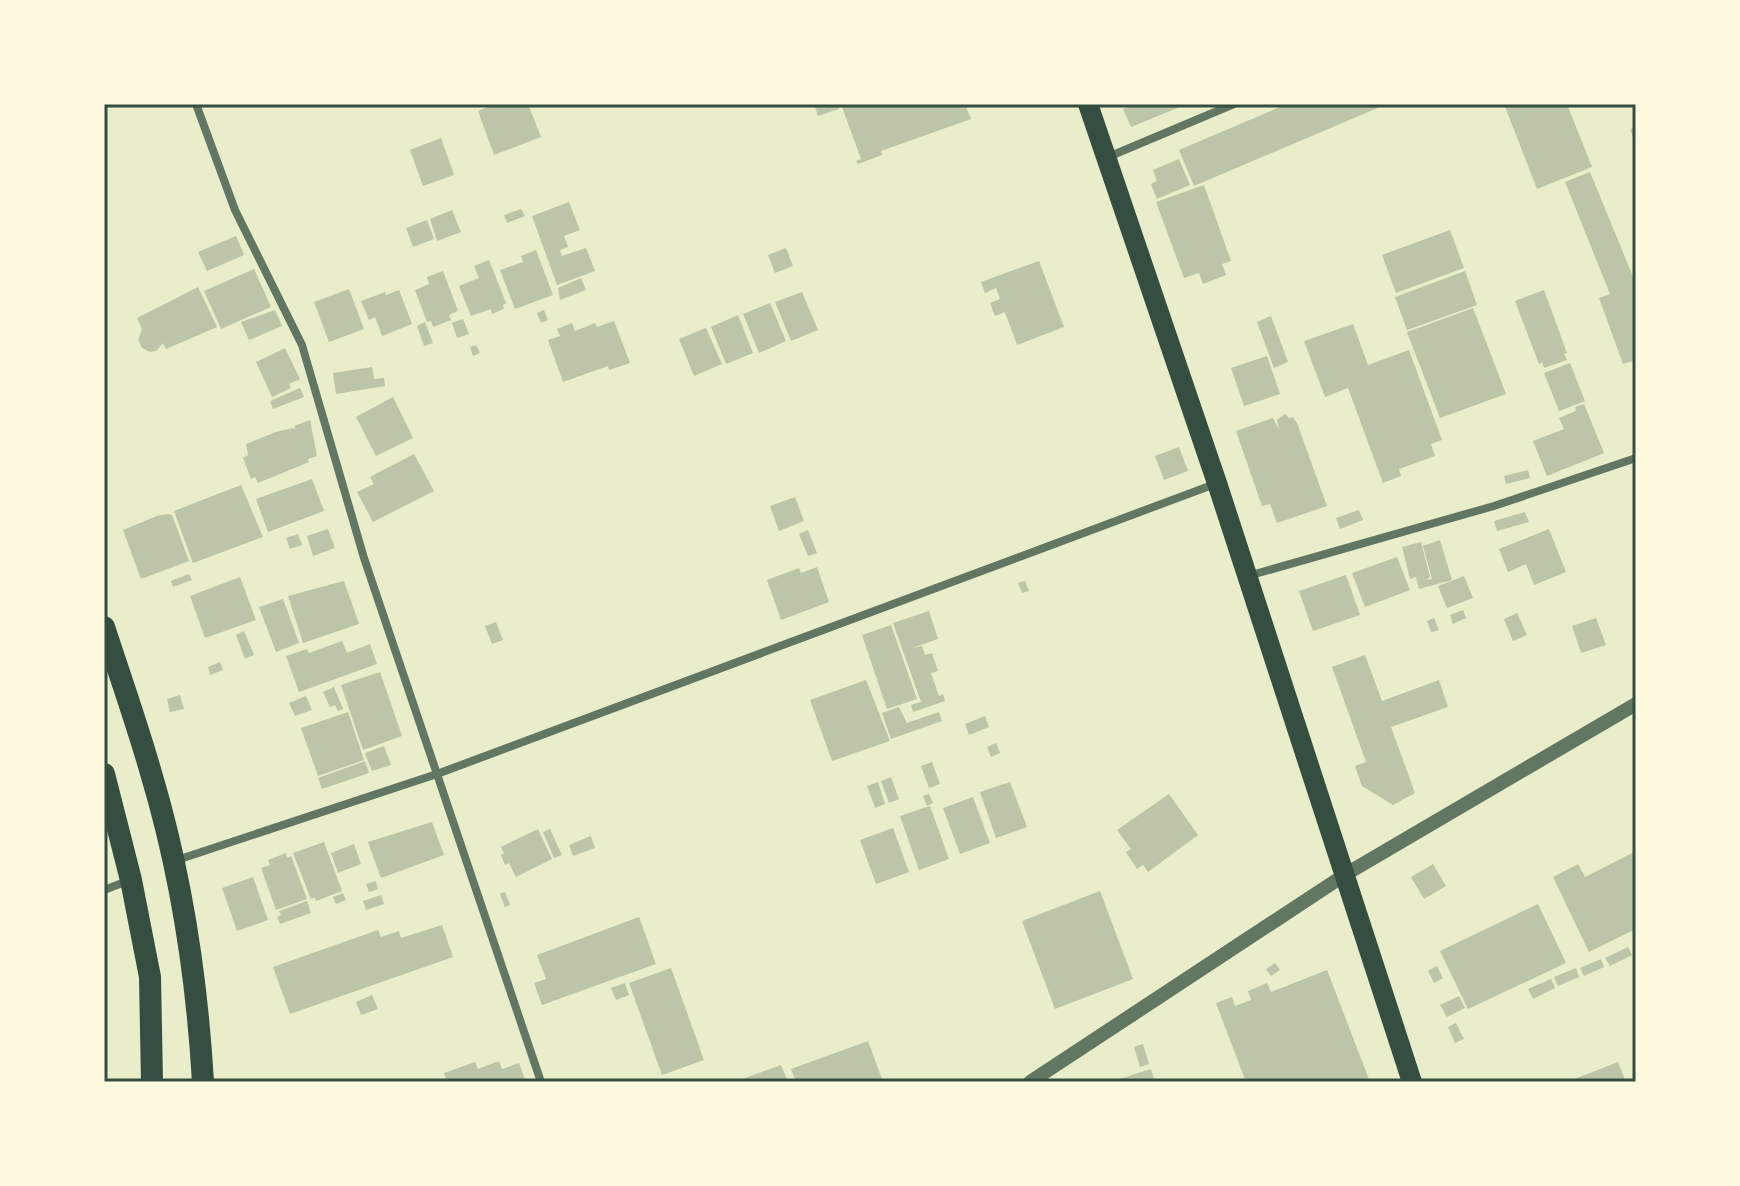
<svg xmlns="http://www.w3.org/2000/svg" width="1740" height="1186" font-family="Figtree,sans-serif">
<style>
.building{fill:#bcc5a7}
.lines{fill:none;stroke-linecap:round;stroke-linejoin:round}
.minor{stroke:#617663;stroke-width:8}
.tertiary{stroke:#617663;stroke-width:14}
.primary{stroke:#344e41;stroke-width:20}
.trunk{stroke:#344e41;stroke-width:22}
.neatline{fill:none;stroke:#344e41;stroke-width:3}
</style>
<rect width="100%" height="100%" fill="#e9edc9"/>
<!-- building -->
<g class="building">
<polygon points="496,104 528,104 541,137 494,155 478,111"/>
<polygon points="814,104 837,104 839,109 818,116"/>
<polygon points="841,104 965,104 971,119 881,151 882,155 858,164 856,161 861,159"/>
<polygon points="1126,104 1187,104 1131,127 1123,109 1128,107"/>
<polygon points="1287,104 1387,104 1194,186 1179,150"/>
<polygon points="1504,104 1567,104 1592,167 1537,189"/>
<polygon points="1636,127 1636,146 1630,129"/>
<polygon points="441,138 454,175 423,186 410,150"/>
<polygon points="1179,159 1190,185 1157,199 1151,184 1157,181 1153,170"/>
<polygon points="1590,172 1636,284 1636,360 1623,364 1599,298 1610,294 1565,182"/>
<polygon points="1204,185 1231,261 1222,264 1226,275 1203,284 1199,273 1184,278 1156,202"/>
<polygon points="569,202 580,230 564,236 568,247 560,250 562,256 586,248 595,271 557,285 532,216"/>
<polygon points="521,209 525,216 507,223 504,215"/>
<polygon points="452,210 461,232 437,241 430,219"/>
<polygon points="427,220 434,239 413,247 406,228"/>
<polygon points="1450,230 1464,268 1396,293 1382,255"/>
<polygon points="236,236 244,255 207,271 198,252"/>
<polygon points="786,248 793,266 775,273 768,255"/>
<polygon points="536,250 553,295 515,309 500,270 523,262 521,256"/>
<polygon points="489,260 506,303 503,305 504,309 492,314 491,309 471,316 459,286 479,278 474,266"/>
<polygon points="1039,261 1064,327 1017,345 1005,312 995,316 990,303 1000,299 996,288 985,293 981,282"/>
<polygon points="254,269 271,307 221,329 204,291"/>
<polygon points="443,271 458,311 449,315 451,320 433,327 431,321 427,322 415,290 429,284 427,277"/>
<polygon points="1465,271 1477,305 1407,330 1395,297"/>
<polygon points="581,278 586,290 560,300 558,288"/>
<polygon points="198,287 217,327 166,349 163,343 156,351 150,352 142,348 138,340 142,329 137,318"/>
<polygon points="349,289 364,329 329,342 314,302"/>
<polygon points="399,290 412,324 382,336 375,317 369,320 361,301 385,292 386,295"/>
<polygon points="1544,290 1567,353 1564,354 1567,360 1544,368 1542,362 1539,364 1515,301"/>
<polygon points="802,292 818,330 791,341 775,302"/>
<polygon points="770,303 786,341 759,353 743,314"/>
<polygon points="1473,308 1506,394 1440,418 1407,332"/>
<polygon points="275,310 282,326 249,340 241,322"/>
<polygon points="544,310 548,320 541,323 537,313"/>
<polygon points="738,315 753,353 726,364 711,327"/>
<polygon points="1271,316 1288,362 1274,368 1257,322"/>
<polygon points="463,319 469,334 457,338 452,323"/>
<polygon points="614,321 630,363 609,370 608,366 563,382 548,340 560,336 557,329 572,323 575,331 595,323 597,327"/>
<polygon points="425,322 433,343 424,346 417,326"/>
<polygon points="1353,324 1368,365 1409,350 1442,440 1431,444 1435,456 1399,469 1401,476 1383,483 1348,388 1325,397 1304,341"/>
<polygon points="706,328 722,364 694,376 679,339"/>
<polygon points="476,345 480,353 473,356 470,347"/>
<polygon points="285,348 300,379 289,384 291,388 272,397 256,362"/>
<polygon points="1267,356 1280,394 1244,406 1231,368"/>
<polygon points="1570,363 1585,401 1559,411 1544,373"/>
<polygon points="372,367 374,379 384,378 385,386 336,394 333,373"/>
<polygon points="300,388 304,397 273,409 270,401"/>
<polygon points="393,397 413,438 376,456 356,417"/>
<polygon points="1584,404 1604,453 1547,476 1533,441 1564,429 1559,418 1576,411 1575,407"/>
<polygon points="1285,414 1289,418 1293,417 1297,423 1327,506 1277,523 1270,504 1262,506 1236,431 1273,418 1279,430 1277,420"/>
<polygon points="310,420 317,456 308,459 309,462 258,483 255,477 251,479 243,458 248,455 246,444 276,432 293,428 296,430 294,426"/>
<polygon points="1179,447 1188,471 1164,480 1155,456"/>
<polygon points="414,454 434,491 373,522 357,492 374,484 370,477"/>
<polygon points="1528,470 1530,478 1506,484 1504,476"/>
<polygon points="312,479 324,511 268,532 256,499"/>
<polygon points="241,485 263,537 193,563 174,511"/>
<polygon points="795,497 804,521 779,531 770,506"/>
<polygon points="1359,510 1363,520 1340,529 1336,518"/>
<polygon points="1525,512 1529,522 1497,531 1494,521"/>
<polygon points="168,514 172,515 189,561 141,579 123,530 157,516"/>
<polygon points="328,529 335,548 313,556 307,536"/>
<polygon points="1549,529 1566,572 1534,585 1526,564 1508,572 1499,549"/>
<polygon points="808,530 817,553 808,556 799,534"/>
<polygon points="298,534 302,545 290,549 286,538"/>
<polygon points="1440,540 1452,580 1419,589 1416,577 1410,579 1402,547 1421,542 1430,577 1426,580 1432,579 1423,546"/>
<polygon points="1397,557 1410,590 1365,607 1352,573"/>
<polygon points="817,567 829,602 781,620 767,580 799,568 801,573"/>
<polygon points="189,574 192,580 173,587 171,581"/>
<polygon points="1346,575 1360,615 1313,631 1299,591"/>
<polygon points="1464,576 1473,598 1447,608 1438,586"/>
<polygon points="240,577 256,620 205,638 190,596"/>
<polygon points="344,581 359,624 303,643 288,596"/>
<polygon points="1025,581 1029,591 1022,593 1018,583"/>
<polygon points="283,599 299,643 276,652 259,607"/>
<polygon points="1463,610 1466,618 1453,624 1450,615"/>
<polygon points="929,611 938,639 912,648 922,646 925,655 932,653 938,671 931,673 939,696 943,694 945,701 913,712 911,705 921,702 893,623"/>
<polygon points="1517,613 1527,635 1513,641 1504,619"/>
<polygon points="1434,618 1439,630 1431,632 1427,621"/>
<polygon points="1596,618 1606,645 1581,653 1572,626"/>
<polygon points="496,622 503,640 492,644 485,626"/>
<polygon points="891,625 917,699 887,709 862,635"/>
<polygon points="244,631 254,655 245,659 236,635"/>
<polygon points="342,641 347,653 370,644 377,664 299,692 286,656 307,649 309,653"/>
<polygon points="1365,655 1382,701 1439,680 1448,707 1391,727 1415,793 1393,805 1362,786 1355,766 1366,762 1332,667"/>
<polygon points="220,662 223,670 210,675 208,667"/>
<polygon points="380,672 402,736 363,750 341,685"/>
<polygon points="866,680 890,741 832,761 810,700"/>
<polygon points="334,687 343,709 338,711 335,705 330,707 323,692"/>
<polygon points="180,695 184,709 170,712 167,699"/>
<polygon points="306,696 312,710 295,716 289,703"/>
<polygon points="899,707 907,723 939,712 942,721 891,739 882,713"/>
<polygon points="348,712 364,760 318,776 301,728"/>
<polygon points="985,716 989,727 969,735 965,724"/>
<polygon points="996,743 1000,753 991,757 987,747"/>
<polygon points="384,746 391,765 372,771 365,753"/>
<polygon points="365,761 369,773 322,789 318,778"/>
<polygon points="932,762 940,784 929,788 921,766"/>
<polygon points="891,777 899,799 889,803 881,781"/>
<polygon points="878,782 885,804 875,808 867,786"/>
<polygon points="1010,782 1027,827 996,838 980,792"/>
<polygon points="929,794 933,803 927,806 923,796"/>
<polygon points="1169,794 1198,835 1148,872 1143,865 1137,869 1126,852 1131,849 1117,830"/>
<polygon points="973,797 990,843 960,854 943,808"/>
<polygon points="930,806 949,859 919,870 900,816"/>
<polygon points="432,822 444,855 381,878 368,842"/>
<polygon points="893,828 909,872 876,884 860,840"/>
<polygon points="538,829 552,859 516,877 509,863 505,865 501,855 504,853 501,847"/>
<polygon points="550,829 562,855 554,858 543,832"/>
<polygon points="591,836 595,848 573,856 569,845"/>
<polygon points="324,842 342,891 316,901 315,897 311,899 293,853"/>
<polygon points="354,844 361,864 338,873 331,853"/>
<polygon points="1636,851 1636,929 1589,952 1553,877 1578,864 1585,877"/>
<polygon points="286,853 287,858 291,856 307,899 276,910 261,868 270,865 268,860"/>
<polygon points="1433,864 1446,886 1424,899 1411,877"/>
<polygon points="253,877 268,920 237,931 222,888"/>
<polygon points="376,881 378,889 369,892 366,884"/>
<polygon points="1100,891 1133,979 1055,1009 1022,921"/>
<polygon points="505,892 510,905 505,907 500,894"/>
<polygon points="343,893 346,900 336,904 333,897"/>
<polygon points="381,895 384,904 366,910 363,901"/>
<polygon points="307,901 311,913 280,924 277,917 281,915 279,911"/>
<polygon points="1538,904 1566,963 1468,1009 1440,951"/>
<polygon points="639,917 656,964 542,1005 534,983 546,979 537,955"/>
<polygon points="442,925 453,957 290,1014 273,967 378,930 381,937 399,931 401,938"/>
<polygon points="1628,947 1632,955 1610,966 1605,958"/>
<polygon points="1601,959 1604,967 1584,976 1580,968"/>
<polygon points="1275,963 1280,970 1271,976 1266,969"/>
<polygon points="1437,966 1443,978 1434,983 1428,971"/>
<polygon points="671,968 704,1060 662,1075 629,983"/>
<polygon points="1576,968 1579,977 1558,986 1554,977"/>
<polygon points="1327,970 1370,1082 1246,1082 1216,1003 1232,997 1235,1006 1251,1000 1248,991 1267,983 1271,992"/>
<polygon points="1551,979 1555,988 1533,999 1528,989"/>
<polygon points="625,983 629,995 616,1000 611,988"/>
<polygon points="372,995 378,1009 361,1015 356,1002"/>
<polygon points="1459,996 1465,1008 1447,1017 1440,1005"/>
<polygon points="1456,1023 1464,1039 1455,1043 1448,1027"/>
<polygon points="868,1041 883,1082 796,1082 791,1069"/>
<polygon points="1143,1044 1149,1064 1140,1067 1134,1047"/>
<polygon points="499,1061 502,1069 519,1063 526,1082 447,1082 444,1073 475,1062 478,1069"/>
<polygon points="1618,1062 1626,1082 1567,1082"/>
<polygon points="781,1065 788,1082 734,1082"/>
<polygon points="1151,1069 1155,1082 1113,1082 1113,1081"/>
</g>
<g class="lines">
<!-- minor -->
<g class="minor">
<polyline points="196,104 235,210 302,345 364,558 541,1082"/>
<polyline points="1108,157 1234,104"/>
<polyline points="1248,576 1494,506 1636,458"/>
<polyline points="174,861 437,774 1215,484"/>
<polyline points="104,890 130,880"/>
</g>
<!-- tertiary -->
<polyline class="tertiary" points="1030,1082 1346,874 1636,704"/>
<!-- primary -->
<polyline class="primary" points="1088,104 1217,483 1412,1082"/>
<!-- trunk -->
<g class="trunk">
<path d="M104 627C120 676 137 724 151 773 181 873 197 979 203 1082"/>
<polyline points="104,774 131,880 150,977 152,1082"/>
</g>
</g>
<!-- border -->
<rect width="1740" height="1186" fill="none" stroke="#fefae0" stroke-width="212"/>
<rect x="106" y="106" width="1528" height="974" class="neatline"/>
</svg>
